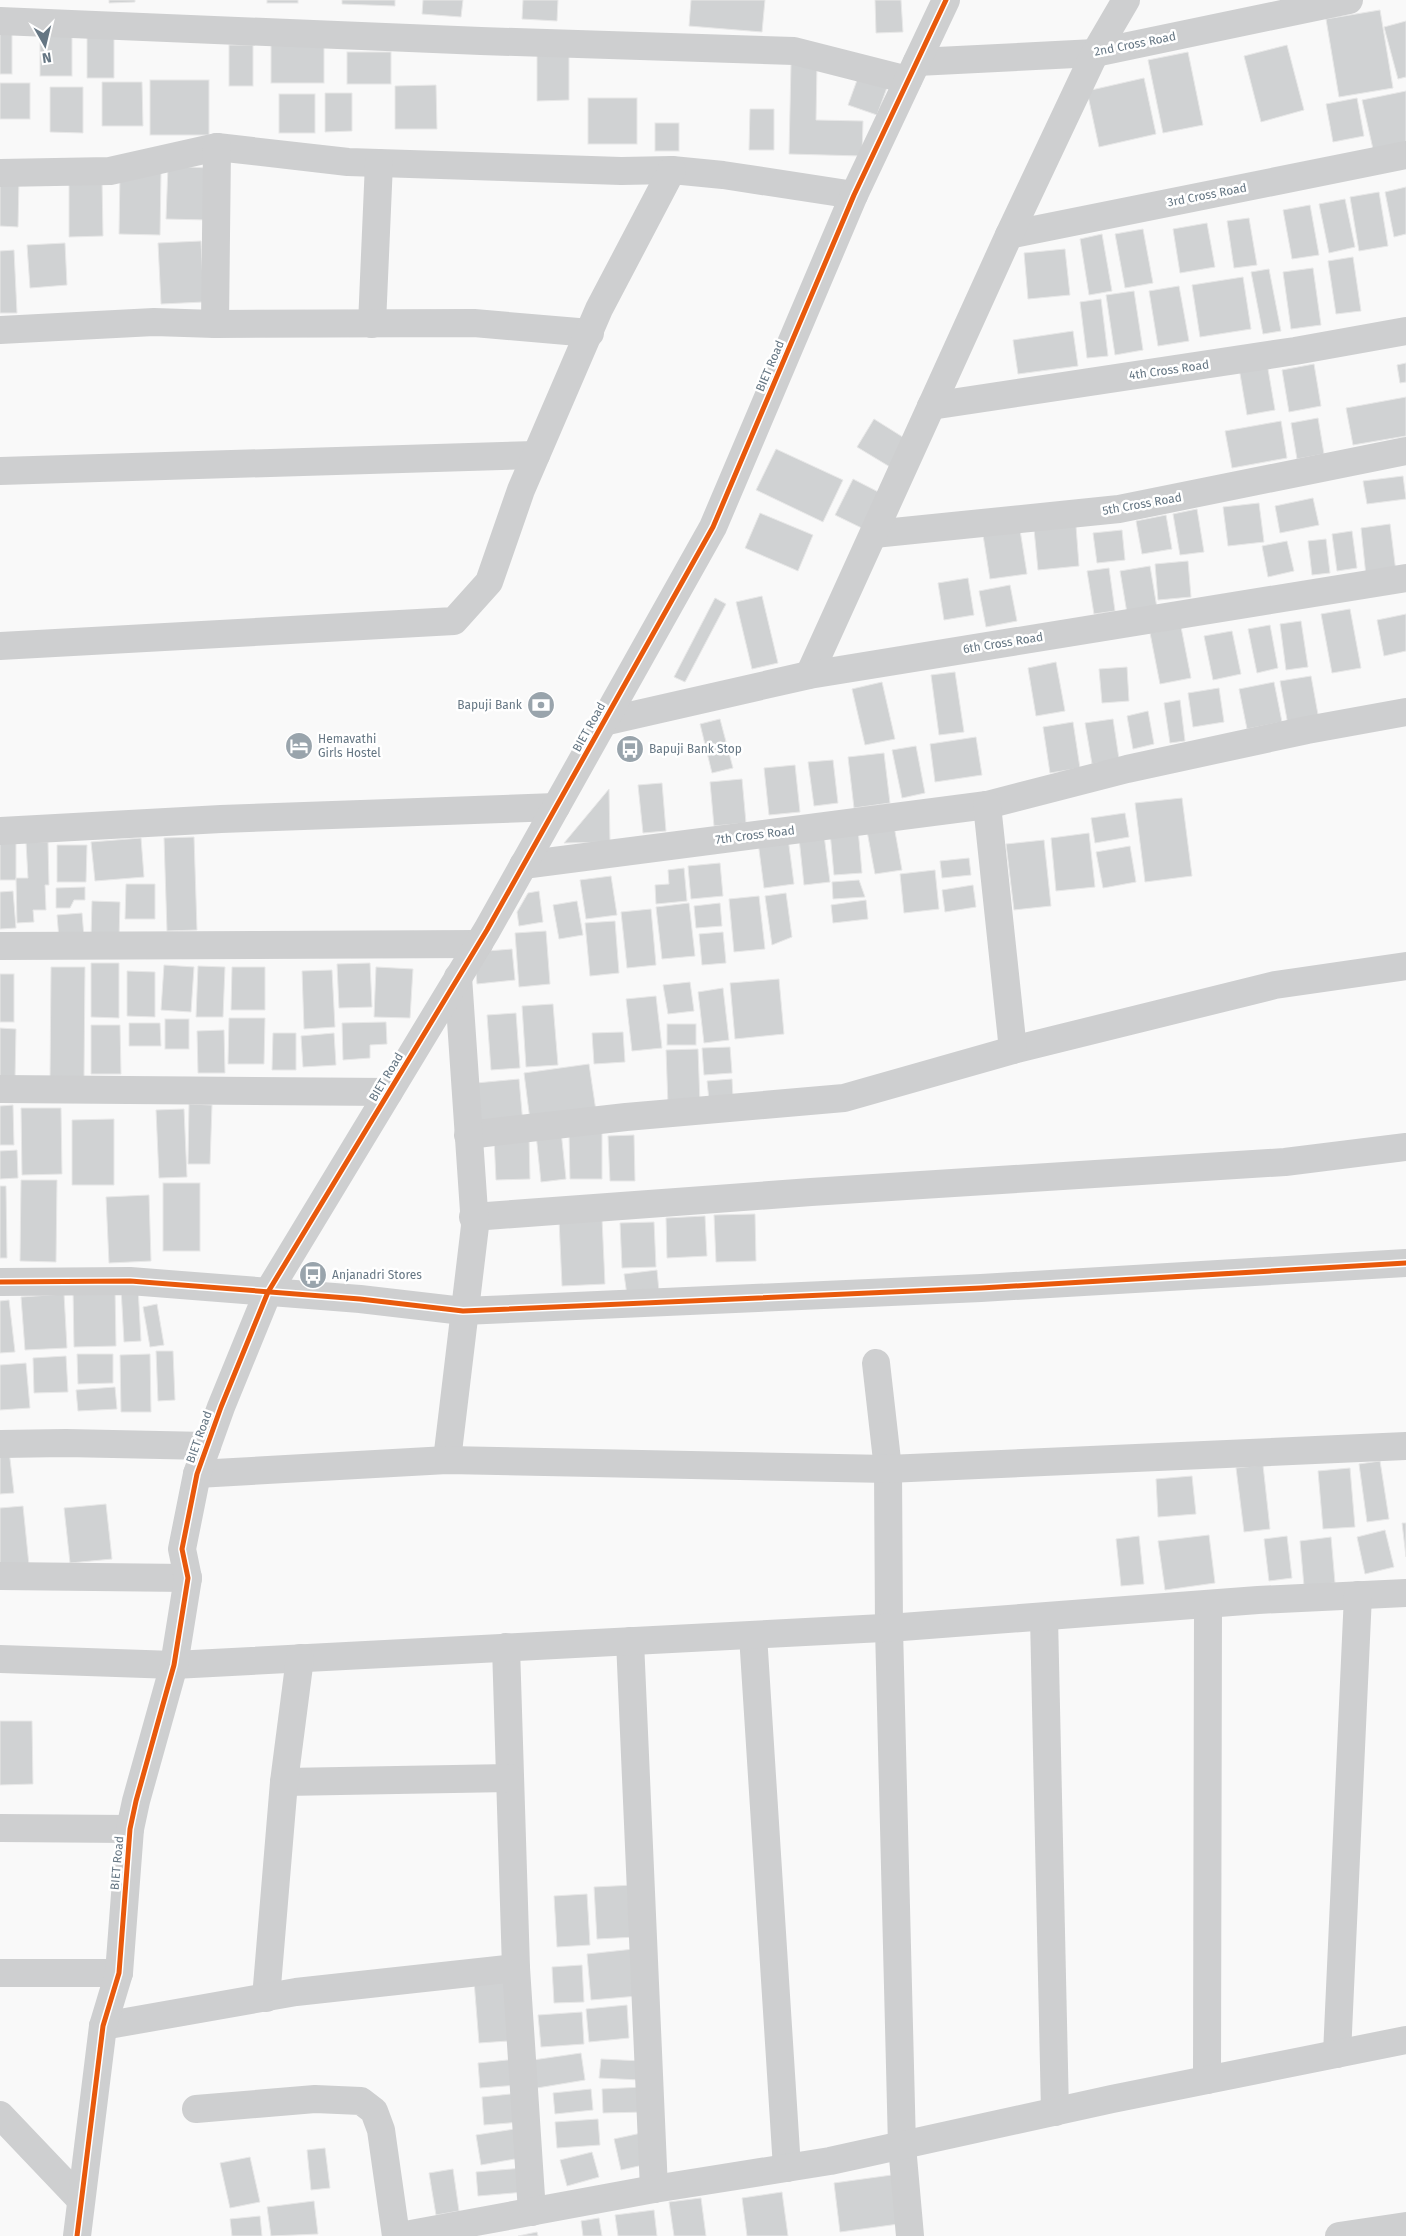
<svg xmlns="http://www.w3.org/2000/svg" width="1406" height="2236" font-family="'Fira Sans',sans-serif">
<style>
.building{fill:#d0d2d3;stroke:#e8e8e8}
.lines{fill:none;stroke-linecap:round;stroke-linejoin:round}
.minor{stroke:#cecfd0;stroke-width:28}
.cycleway-casing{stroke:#fff;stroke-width:8}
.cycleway{stroke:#e8590c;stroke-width:5}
.labels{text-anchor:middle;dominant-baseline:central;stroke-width:5;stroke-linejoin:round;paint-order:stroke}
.street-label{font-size:12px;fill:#657683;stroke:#fff}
.poi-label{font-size:12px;fill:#657683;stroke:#fff;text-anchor:start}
</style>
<rect width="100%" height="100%" fill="#f9f9f9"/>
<!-- building -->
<g class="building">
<polygon points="109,0 135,0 135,2 109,3"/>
<rect x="267" y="0" width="31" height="3"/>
<polygon points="342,0 395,0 395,6 342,4"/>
<polygon points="423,0 463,0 461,17 422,14"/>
<polygon points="523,0 558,0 557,21 522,19"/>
<polygon points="691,0 765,0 762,32 689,26"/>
<polygon points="875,0 901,0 903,32 876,33"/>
<polygon points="1380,10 1393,88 1339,97 1326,19"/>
<polygon points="1406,21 1406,77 1398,79 1384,27"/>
<rect x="0" y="30" width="12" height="44"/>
<rect x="40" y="30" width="32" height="46"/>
<polygon points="87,34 114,35 114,78 87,78"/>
<rect x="271" y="43" width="53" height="40"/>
<rect x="229" y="45" width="24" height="41"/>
<polygon points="1287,45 1304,110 1261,122 1244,56"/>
<polygon points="537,51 569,51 569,100 537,101"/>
<rect x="347" y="52" width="44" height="32"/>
<polygon points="1188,52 1203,125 1163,133 1148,60"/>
<polygon points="791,64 817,64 816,120 863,121 862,156 789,154"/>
<polygon points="860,72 889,82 877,115 848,105"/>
<polygon points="1144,78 1156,134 1099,147 1087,91"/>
<rect x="150" y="80" width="59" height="55"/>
<polygon points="102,82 142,82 143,126 102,126"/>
<rect x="0" y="83" width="30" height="36"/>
<polygon points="436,85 437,129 395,129 395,86"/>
<polygon points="50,87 83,87 83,133 50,132"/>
<polygon points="1406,91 1406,142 1373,149 1362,100"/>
<polygon points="325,93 352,93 352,131 325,132"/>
<rect x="279" y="94" width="36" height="39"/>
<rect x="588" y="98" width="49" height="46"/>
<polygon points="1357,98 1364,136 1333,142 1326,104"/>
<polygon points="750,109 774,109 774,150 749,150"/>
<rect x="655" y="123" width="24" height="28"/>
<polygon points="168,166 209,168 208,220 166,219"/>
<polygon points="120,172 161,173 160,235 119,234"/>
<polygon points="0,179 19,179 18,227 0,226"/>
<polygon points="69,179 102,179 103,236 69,237"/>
<polygon points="1406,187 1406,234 1394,237 1385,192"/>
<polygon points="1379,192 1388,246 1359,251 1350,197"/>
<polygon points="1345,199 1355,247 1329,253 1319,204"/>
<polygon points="1310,205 1319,255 1292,259 1283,210"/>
<polygon points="1249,218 1257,265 1234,268 1227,221"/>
<polygon points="1207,223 1215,267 1180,273 1173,229"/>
<polygon points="1143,229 1153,283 1125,288 1115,234"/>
<polygon points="1102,234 1112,291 1089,295 1080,239"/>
<polygon points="201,241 204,302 161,304 158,243"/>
<polygon points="65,243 67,285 30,288 27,245"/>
<polygon points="1065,249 1070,295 1028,299 1024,253"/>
<polygon points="14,250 17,313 0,313 0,251"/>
<polygon points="1353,257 1361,311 1336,314 1328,261"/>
<polygon points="1313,268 1321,325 1291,329 1283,272"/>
<polygon points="1269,269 1281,331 1263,334 1251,272"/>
<polygon points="1243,277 1251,329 1200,337 1192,285"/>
<polygon points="1179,286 1189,341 1158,346 1149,291"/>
<polygon points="1134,291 1143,350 1115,355 1106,295"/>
<polygon points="1101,299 1108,356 1087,358 1080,302"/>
<polygon points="1073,331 1078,366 1018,374 1013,340"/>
<polygon points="1267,363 1275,410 1247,415 1239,368"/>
<polygon points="1406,363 1406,382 1400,383 1397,365"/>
<polygon points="1314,364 1321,406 1289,412 1282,370"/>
<polygon points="1406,397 1406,436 1353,445 1346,408"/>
<polygon points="1318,418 1324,454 1297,459 1291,423"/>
<polygon points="874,419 917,446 900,473 857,447"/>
<polygon points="1281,421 1287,458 1232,468 1225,431"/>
<polygon points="776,449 843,480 823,522 756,490"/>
<polygon points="1403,476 1406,499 1367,504 1363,481"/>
<polygon points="853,479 892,499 874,534 835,515"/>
<polygon points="1313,498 1319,525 1280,533 1275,506"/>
<polygon points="1259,503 1264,542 1228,546 1223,507"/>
<polygon points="1197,509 1204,552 1180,555 1173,514"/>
<polygon points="760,513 813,535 798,571 745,548"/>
<polygon points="1166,515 1172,549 1142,554 1136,521"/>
<polygon points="1390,524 1396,572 1366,576 1361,528"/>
<polygon points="1076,526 1079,566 1038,570 1034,529"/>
<polygon points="1020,530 1027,574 990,579 983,535"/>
<polygon points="1122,530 1125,560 1097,563 1093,533"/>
<polygon points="1352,531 1357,568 1337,571 1332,534"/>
<polygon points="1326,539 1330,573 1312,575 1308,541"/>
<polygon points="1287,541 1294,571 1268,577 1262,546"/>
<polygon points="1188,561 1191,597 1158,600 1155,564"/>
<polygon points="1150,566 1157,608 1127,613 1120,571"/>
<polygon points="1109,568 1115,611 1094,614 1087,571"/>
<polygon points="968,578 974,615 944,620 938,583"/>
<polygon points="1010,585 1017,621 986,627 979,591"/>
<polygon points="762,596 778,663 752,669 736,602"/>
<polygon points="715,598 726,604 685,682 674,677"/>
<polygon points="1350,609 1361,668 1332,673 1321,614"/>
<polygon points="1406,614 1406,651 1384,656 1377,620"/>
<polygon points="1301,621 1308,667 1286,670 1280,624"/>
<polygon points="1270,625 1278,668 1257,673 1248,629"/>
<polygon points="1181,627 1191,678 1160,684 1150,633"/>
<polygon points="1232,631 1241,674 1213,680 1204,636"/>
<polygon points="1056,662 1065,711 1036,716 1028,668"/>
<polygon points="1127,667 1129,701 1102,703 1099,669"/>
<polygon points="955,672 964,732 939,735 931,675"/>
<polygon points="1311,676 1319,720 1288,725 1280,681"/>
<polygon points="882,682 895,739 865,745 852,689"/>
<polygon points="1274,682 1282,722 1247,729 1239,689"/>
<polygon points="1219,688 1224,722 1193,727 1188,693"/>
<polygon points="1180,700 1185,741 1170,743 1164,703"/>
<polygon points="1148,711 1154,744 1133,749 1127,716"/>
<polygon points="720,719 733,768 712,773 700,724"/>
<polygon points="1113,719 1119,759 1092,764 1085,723"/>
<polygon points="1073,722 1080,768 1050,773 1043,727"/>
<polygon points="976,737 982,775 935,782 930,744"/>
<polygon points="916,746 925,793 902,798 892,750"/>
<polygon points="884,753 890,803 854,808 848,757"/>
<polygon points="833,760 838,803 814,806 808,762"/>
<polygon points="795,765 800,812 769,815 764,768"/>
<polygon points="742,779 746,823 714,826 710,782"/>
<polygon points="662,783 666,831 643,833 638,785"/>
<polygon points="609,789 610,842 564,843"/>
<polygon points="1182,798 1192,876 1145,882 1135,803"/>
<polygon points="1125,813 1129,837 1095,843 1091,818"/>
<polygon points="894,826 902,870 875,874 867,831"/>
<polygon points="858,829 862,873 834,875 830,832"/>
<polygon points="1089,833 1095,887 1056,891 1051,838"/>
<polygon points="824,835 830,882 804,885 799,838"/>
<polygon points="194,837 197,930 167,931 164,838"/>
<rect x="0" y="838" width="16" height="42"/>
<polygon points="141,838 144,877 95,881 91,842"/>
<polygon points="788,838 794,884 764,888 758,842"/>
<polygon points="1044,840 1051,906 1014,910 1006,844"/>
<polygon points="26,842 48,842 49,885 45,885 46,910 33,910 34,922 17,923 16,878 28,878"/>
<polygon points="57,845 87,845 86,882 57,882"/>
<polygon points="1130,846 1136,882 1103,888 1096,852"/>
<polygon points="969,858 971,875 942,878 940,861"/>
<polygon points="720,863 723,896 691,899 688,866"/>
<polygon points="684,868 687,901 656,904 655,885 669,884 668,870"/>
<polygon points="935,870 939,909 904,913 900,874"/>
<polygon points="611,876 617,915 586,919 580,880"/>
<polygon points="859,880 865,897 833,899 832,882"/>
<polygon points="126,884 155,884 155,919 125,919"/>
<polygon points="973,885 976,907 945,912 942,890"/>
<polygon points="85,887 85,900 74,900 70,908 56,908 56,888"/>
<polygon points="13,891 16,928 0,929 0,892"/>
<polygon points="539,891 543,922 519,926 517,912 528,893"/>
<polygon points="786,893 792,937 772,945 765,896"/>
<polygon points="759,896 765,949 734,952 729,899"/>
<polygon points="866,900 868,919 833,923 831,905"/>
<polygon points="92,901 120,902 119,939 91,938"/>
<polygon points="577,901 583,935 559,939 553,905"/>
<polygon points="689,903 695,956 662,959 656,907"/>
<polygon points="720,903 722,926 696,928 694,906"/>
<polygon points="651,909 656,965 627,968 621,912"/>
<polygon points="82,913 84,937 59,939 57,915"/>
<polygon points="615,921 619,973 590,976 585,923"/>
<polygon points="546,931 550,984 519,987 515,933"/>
<polygon points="723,932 726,963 702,965 699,934"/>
<polygon points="512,949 515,980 477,984 474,952"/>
<polygon points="91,963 119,963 119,1018 91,1017"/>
<polygon points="370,963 372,1007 339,1008 337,964"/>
<polygon points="164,965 194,967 191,1012 161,1010"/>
<polygon points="198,966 225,967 223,1017 196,1017"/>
<polygon points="51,967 85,967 84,1079 50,1078"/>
<polygon points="232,967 265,967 265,1010 231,1010"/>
<polygon points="376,967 413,969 410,1018 374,1017"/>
<polygon points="332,970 335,1027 304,1029 302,971"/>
<polygon points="127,971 155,972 155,1017 127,1016"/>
<rect x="0" y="974" width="14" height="48"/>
<polygon points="779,979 784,1034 735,1039 730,983"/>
<polygon points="690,982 694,1011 668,1014 663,985"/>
<polygon points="723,988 729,1040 704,1043 698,992"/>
<polygon points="656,996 662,1048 632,1051 626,999"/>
<polygon points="553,1004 558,1065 526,1067 522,1006"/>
<polygon points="516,1013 520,1068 491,1070 487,1015"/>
<polygon points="229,1018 265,1018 264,1064 228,1064"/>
<rect x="165" y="1019" width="24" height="30"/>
<polygon points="386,1022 387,1044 370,1045 370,1058 343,1060 342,1023"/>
<polygon points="129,1023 160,1023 161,1046 129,1046"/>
<rect x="667" y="1024" width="29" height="21"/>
<polygon points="91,1025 120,1025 121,1074 91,1074"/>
<polygon points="0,1028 16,1029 15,1079 0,1079"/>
<polygon points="224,1030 225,1073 198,1073 197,1031"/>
<polygon points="623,1032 625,1062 594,1064 592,1033"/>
<polygon points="273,1033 296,1033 296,1070 272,1070"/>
<polygon points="334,1033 336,1065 303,1067 301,1036"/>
<polygon points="730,1047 732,1073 704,1075 702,1048"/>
<polygon points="698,1049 700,1104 668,1105 666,1050"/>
<polygon points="589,1064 596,1111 530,1120 524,1073"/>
<polygon points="519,1079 523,1124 480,1128 476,1083"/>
<polygon points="732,1079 733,1098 709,1100 707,1081"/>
<polygon points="189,1104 212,1105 210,1164 188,1164"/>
<polygon points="13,1105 14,1145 0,1145 0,1106"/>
<polygon points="21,1108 61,1108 62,1174 22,1175"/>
<polygon points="184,1109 187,1177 159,1178 156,1110"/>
<polygon points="114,1119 114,1185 72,1185 72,1120"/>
<polygon points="561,1131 566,1179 541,1182 536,1134"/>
<polygon points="602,1131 602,1179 570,1179 569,1132"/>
<polygon points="634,1135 635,1181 610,1181 608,1136"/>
<polygon points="529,1136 530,1179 496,1180 494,1137"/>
<polygon points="17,1150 18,1178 0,1179 0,1151"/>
<polygon points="21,1180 57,1180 56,1262 20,1261"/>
<rect x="163" y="1183" width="37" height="68"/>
<polygon points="0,1186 6,1186 7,1258 0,1258"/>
<polygon points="149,1195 151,1261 109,1263 106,1197"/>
<polygon points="755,1214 756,1261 716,1262 714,1215"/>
<polygon points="705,1216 707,1256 667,1258 666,1218"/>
<polygon points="602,1218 605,1284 562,1286 559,1220"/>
<polygon points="654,1222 656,1267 622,1268 620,1223"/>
<polygon points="657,1270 659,1291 627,1295 624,1274"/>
<polygon points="138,1287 141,1341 124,1342 121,1288"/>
<polygon points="115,1288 116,1346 74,1347 73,1289"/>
<polygon points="64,1294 67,1348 25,1350 21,1297"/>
<polygon points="9,1300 15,1352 0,1353 0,1301"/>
<polygon points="157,1304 164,1345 150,1347 143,1307"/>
<polygon points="156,1351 173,1351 175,1400 158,1401"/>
<polygon points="77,1354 113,1354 113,1383 78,1384"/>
<polygon points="150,1354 151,1412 121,1412 120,1355"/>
<polygon points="66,1356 68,1392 34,1393 33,1358"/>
<polygon points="26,1363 30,1408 0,1410 0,1365"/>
<polygon points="115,1387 117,1409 78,1411 76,1390"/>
<polygon points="8,1442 14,1493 0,1494 0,1443"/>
<polygon points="1380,1461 1389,1519 1367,1522 1359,1464"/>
<polygon points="1263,1465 1270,1529 1244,1532 1236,1468"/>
<polygon points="1350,1468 1355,1527 1323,1529 1318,1471"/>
<polygon points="1192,1476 1196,1514 1158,1517 1156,1479"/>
<polygon points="106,1504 112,1559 70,1563 64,1508"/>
<polygon points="23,1506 29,1565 0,1567 0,1508"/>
<polygon points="1402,1523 1406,1523 1406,1557"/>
<polygon points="1385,1530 1394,1567 1365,1574 1357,1537"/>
<polygon points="1209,1535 1215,1583 1165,1590 1158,1541"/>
<polygon points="1139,1536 1144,1584 1121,1586 1116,1539"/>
<polygon points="1287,1536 1292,1578 1269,1581 1264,1539"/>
<polygon points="1331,1537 1335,1583 1304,1586 1300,1541"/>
<polygon points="0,1721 32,1721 33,1784 0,1785"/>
<polygon points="634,1885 636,1937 597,1939 594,1887"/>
<polygon points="587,1894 590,1945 557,1947 554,1896"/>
<polygon points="634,1949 638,1996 591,2000 587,1954"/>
<polygon points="582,1965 584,2002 554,2003 552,1967"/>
<polygon points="518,1978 523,2040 479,2043 474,1981"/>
<polygon points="627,2005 629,2038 589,2042 586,2009"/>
<polygon points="582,2012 584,2044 541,2047 538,2015"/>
<polygon points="581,2053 585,2080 537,2088 533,2060"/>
<polygon points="517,2059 518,2085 480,2088 478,2063"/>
<polygon points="601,2059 642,2061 640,2080 599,2078"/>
<polygon points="644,2087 645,2112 603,2113 602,2089"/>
<polygon points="591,2089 593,2110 555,2114 553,2093"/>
<polygon points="520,2093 522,2122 484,2125 482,2097"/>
<polygon points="598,2119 600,2145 557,2148 555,2122"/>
<polygon points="521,2128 526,2157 481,2165 476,2135"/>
<polygon points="646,2132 652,2163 621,2170 614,2139"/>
<polygon points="325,2148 330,2188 311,2190 307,2150"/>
<polygon points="592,2152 599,2177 567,2186 560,2160"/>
<polygon points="250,2157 260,2202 230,2208 220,2163"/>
<polygon points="523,2168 525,2192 478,2196 476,2172"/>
<polygon points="453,2169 459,2211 436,2215 429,2173"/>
<polygon points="899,2174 906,2223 840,2232 834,2183"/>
<polygon points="782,2192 788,2236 747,2236 742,2198"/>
<polygon points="701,2198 706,2236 674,2236 669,2202"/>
<polygon points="314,2201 318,2234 271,2236 267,2207"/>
<polygon points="654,2210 657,2236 618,2236 615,2215"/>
<polygon points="260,2216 262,2236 232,2236 230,2219"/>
<polygon points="599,2218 602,2236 583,2236 581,2221"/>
<polygon points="537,2232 538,2236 518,2236"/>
</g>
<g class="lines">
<!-- minor -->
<g class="minor">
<polyline points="0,21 481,41 794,51 908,80"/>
<polyline points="917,62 1095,53 1349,0"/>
<polyline points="0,173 110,171 217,147 348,162 621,171 672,170 723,175 854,195"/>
<polyline points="1009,235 1406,155"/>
<polyline points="215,324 217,147"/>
<polyline points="372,324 379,163"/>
<polyline points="0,330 154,322 215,324 474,323 590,333"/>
<polyline points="931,406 1295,351 1406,331"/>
<polyline points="0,471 536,455"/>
<polyline points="874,534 1119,509 1406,451"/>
<polyline points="0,646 454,621 489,582 521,490 599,309 672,170"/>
<polyline points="809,675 1009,235 1095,53 1126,0"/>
<polyline points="603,722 809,675 1406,578"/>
<polyline points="0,831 221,819 556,807"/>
<polyline points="523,865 987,805 1127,769 1307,730 1406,712"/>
<polyline points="0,946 479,944"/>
<polyline points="1013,1050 1275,985 1406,966"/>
<polyline points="0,1089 389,1092"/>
<polyline points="468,1135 626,1117 844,1098 1013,1050 987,805"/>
<polyline points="473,1217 811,1192 1285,1162 1406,1147"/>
<polyline points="0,1282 130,1281 360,1299 463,1311 981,1288 1406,1263"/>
<polyline points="876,1363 888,1469 889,1628 902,2146 910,2236"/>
<polyline points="0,1444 66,1443 207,1446"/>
<polyline points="447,1460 475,1226 458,977"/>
<polyline points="197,1474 447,1460 888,1469 1406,1446"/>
<polyline points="0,1576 188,1578"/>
<polyline points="1044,1617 1055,2112"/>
<polyline points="753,1635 787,2168"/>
<polyline points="630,1641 654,2189"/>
<polyline points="506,1647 516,1968"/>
<polyline points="0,1659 174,1665 902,1627 1258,1600 1406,1593"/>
<polyline points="284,1782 510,1778"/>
<polyline points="0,1828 130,1829"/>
<polyline points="0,1973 119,1973"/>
<polyline points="266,1998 284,1782 300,1658"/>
<polyline points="103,2026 296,1992 516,1968 532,2212"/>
<polyline points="1337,2054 1358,1595"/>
<polyline points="1207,2080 1208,1604"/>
<polyline points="196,2109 315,2099 361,2101 374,2111 381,2130 396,2236"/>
<polyline points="0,2115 81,2200"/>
<polyline points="77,2236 103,2026 119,1973 130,1829 136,1801 174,1665 188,1578 182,1549 197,1474 221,1407 268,1292 487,930 713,527 854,195 946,0"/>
<polyline points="400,2236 654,2189 830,2161 1112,2099 1406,2040"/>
<polyline points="1339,2236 1406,2226"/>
</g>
<!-- cycleway casing -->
<g class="cycleway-casing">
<g id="cycleway">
<polyline points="0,1282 130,1281 360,1299 463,1311 981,1288 1406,1263"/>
<polyline points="77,2236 103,2026 119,1973 130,1829 136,1801 174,1665 188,1578 182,1549 197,1474 221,1407 268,1292 487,930 713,527 854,195 946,0"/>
</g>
</g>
<!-- cycleway -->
<use href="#cycleway" class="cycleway"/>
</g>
<!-- icons -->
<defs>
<g id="bank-disc" transform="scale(1.4375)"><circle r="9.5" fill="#99a4ac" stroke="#fff"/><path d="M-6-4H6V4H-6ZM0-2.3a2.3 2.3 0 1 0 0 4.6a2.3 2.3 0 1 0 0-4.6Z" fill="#fff"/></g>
<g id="hotel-disc" transform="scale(1.4375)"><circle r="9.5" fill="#99a4ac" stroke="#fff"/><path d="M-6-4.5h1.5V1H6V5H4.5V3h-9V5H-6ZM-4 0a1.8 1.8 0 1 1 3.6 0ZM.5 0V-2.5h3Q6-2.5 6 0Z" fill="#fff"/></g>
<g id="bus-disc" transform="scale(1.4375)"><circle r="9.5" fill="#99a4ac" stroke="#fff"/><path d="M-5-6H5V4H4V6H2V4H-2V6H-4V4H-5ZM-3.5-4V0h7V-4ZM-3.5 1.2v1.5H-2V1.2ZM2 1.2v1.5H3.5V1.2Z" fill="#fff"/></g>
</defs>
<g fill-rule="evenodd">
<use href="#bank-disc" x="541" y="705"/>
<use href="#hotel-disc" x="299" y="746"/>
<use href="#bus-disc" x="630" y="749"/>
<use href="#bus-disc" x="313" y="1275"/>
</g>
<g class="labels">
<!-- street labels -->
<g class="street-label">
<text transform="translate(1135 44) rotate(-11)">2nd Cross Road</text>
<text transform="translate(1207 195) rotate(-11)">3rd Cross Road</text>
<text transform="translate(770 366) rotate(-67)">BIET Road</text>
<text transform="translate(1169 370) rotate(-8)">4th Cross Road</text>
<text transform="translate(1142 504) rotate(-10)">5th Cross Road</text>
<text transform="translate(1003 643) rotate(-9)">6th Cross Road</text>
<text transform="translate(589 727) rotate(-61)">BIET Road</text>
<text transform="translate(755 835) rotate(-7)">7th Cross Road</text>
<text transform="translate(386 1077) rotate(-59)">BIET Road</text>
<text transform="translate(199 1437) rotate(-70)">BIET Road</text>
<text transform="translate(117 1863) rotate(-85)">BIET Road</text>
</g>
<!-- poi labels -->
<g class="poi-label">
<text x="522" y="705" text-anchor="end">Bapuji Bank</text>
<text x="318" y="739">Hemavathi<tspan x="318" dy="14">Girls Hostel</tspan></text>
<text x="649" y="749">Bapuji Bank Stop</text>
<text x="332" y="1275">Anjanadri Stores</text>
</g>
</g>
<!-- north arrow -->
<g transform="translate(45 45) rotate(172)" stroke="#ffffff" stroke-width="4" paint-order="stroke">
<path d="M0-4L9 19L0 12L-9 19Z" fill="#657683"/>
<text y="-8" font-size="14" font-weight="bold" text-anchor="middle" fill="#657683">N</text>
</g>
</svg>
